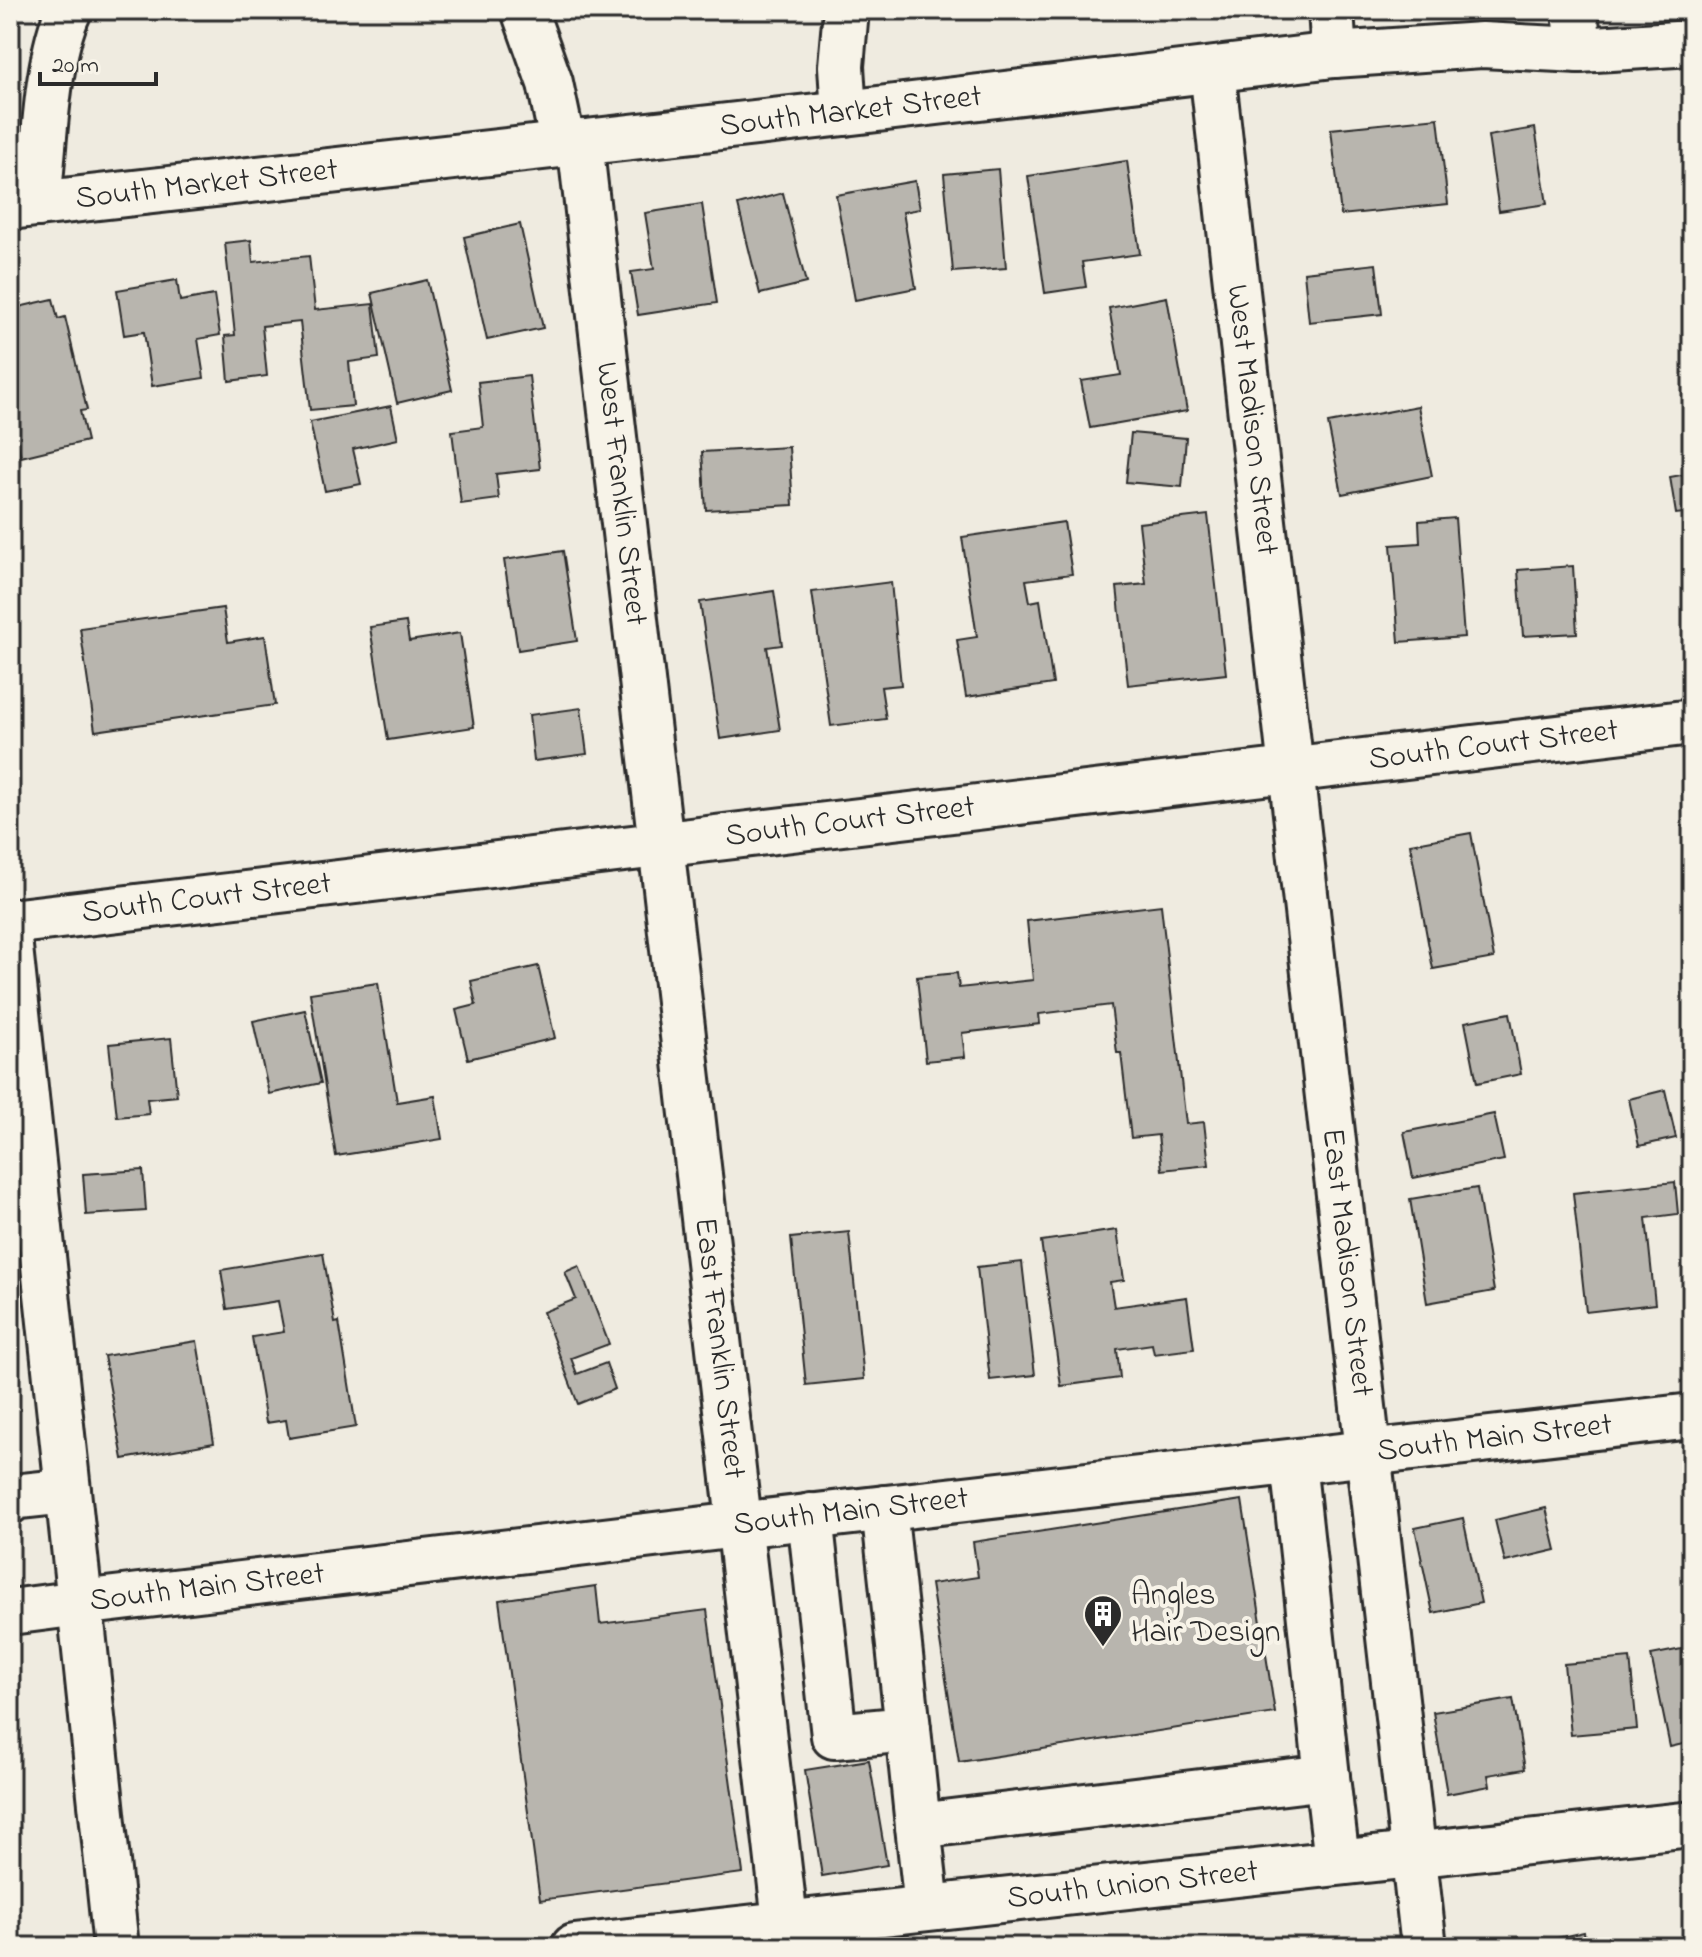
<svg xmlns="http://www.w3.org/2000/svg" width="1702" height="1957" font-family="'Indie Flower',sans-serif">
<style>
.building{fill:#b8b5ae;stroke:#2b2b2b;stroke-width:2}
.lines{fill:none;stroke-linecap:round;stroke-linejoin:round}
.minor-casing{stroke:#2b2b2b;stroke-width:50}
.major-casing{stroke:#2b2b2b;stroke-width:50}
.minor{stroke:#f7f3e8;stroke-width:44}
.major{stroke:#f7f3e8;stroke-width:44}
.labels{text-anchor:middle;dominant-baseline:central;stroke-width:8;stroke-linejoin:round;paint-order:stroke}
.street-label{font-size:32px;fill:#2b2b2b;stroke:#f7f3e8}
.poi-label{font-size:32px;fill:#2b2b2b;stroke:#f7f3e8;text-anchor:start}
</style>
<rect width="100%" height="100%" fill="#efebe0"/>
<filter id="ink" filterUnits="userSpaceOnUse"><feTurbulence type="fractalNoise" baseFrequency=".0125" numOctaves="2"/><feDisplacementMap in="SourceGraphic" scale="16" xChannelSelector="R" yChannelSelector="G"/><feConvolveMatrix kernelMatrix="1 2 1 2 8 2 1 2 1" color-interpolation-filters="sRGB"/></filter>
<g filter="url(#ink)">
<!-- building -->
<g class="building">
<polygon points="1438,118 1448,204 1341,215 1331,129"/>
<polygon points="1535,128 1547,204 1499,211 1488,136"/>
<polygon points="1127,161 1140,254 1082,262 1086,287 1045,293 1028,176"/>
<polygon points="998,169 1006,268 953,272 944,174"/>
<polygon points="915,181 920,209 903,212 916,288 855,300 836,195"/>
<polygon points="783,193 806,283 760,294 738,205"/>
<polygon points="702,204 717,303 638,315 631,272 654,269 645,213"/>
<polygon points="520,224 543,328 487,340 464,237"/>
<polygon points="251,240 253,262 309,256 315,310 373,304 379,358 349,362 353,406 310,410 300,322 262,326 267,376 229,381 225,336 235,335 225,243"/>
<polygon points="1376,264 1382,314 1309,322 1304,272"/>
<polygon points="177,280 180,301 214,295 220,335 198,339 204,378 152,386 144,332 124,335 117,290"/>
<polygon points="427,280 452,390 397,403 372,293"/>
<polygon points="1167,297 1187,411 1090,428 1081,381 1121,375 1109,308"/>
<polygon points="53,299 58,319 65,317 87,410 80,411 87,441 21,457 10,411 10,309"/>
<polygon points="529,376 540,469 496,474 499,499 461,504 452,431 483,427 478,382"/>
<polygon points="1692,400 1692,447 1685,401"/>
<polygon points="391,406 398,439 353,449 361,484 325,491 310,422"/>
<polygon points="1418,406 1432,476 1342,494 1328,423"/>
<polygon points="1131,433 1186,438 1182,487 1126,482"/>
<polygon points="789,447 793,505 706,510 702,452"/>
<polygon points="1692,473 1692,512 1676,514 1670,477"/>
<polygon points="1208,515 1226,674 1128,685 1117,587 1146,584 1139,523"/>
<polygon points="1455,518 1464,637 1399,642 1391,545 1420,543 1419,521"/>
<polygon points="1064,522 1072,574 1026,580 1030,602 1040,600 1053,684 966,697 957,640 977,637 962,537"/>
<polygon points="563,551 577,641 518,650 504,560"/>
<polygon points="1573,566 1577,633 1523,636 1518,570"/>
<polygon points="891,582 901,685 881,687 886,719 831,726 812,592"/>
<polygon points="774,591 782,645 767,647 780,730 720,739 700,602"/>
<polygon points="223,608 228,642 265,636 275,705 95,731 80,628"/>
<polygon points="406,622 409,641 460,633 474,727 388,740 370,627"/>
<polygon points="581,708 587,754 534,761 529,715"/>
<polygon points="1471,833 1494,958 1433,969 1410,844"/>
<polygon points="1161,905 1186,1124 1204,1122 1209,1165 1162,1170 1158,1135 1131,1138 1121,1053 1117,1053 1111,1005 1039,1014 1040,1024 962,1033 965,1057 926,1061 917,977 957,973 959,988 1033,980 1027,921"/>
<polygon points="538,966 555,1038 468,1059 456,1010 476,1005 471,981"/>
<polygon points="378,983 397,1102 435,1096 442,1139 336,1156 310,993"/>
<polygon points="305,1010 321,1083 269,1094 253,1021"/>
<polygon points="1510,1013 1521,1074 1477,1083 1465,1022"/>
<polygon points="171,1038 177,1096 147,1099 149,1114 117,1117 109,1044"/>
<polygon points="1665,1090 1676,1138 1639,1146 1629,1099"/>
<polygon points="1494,1114 1504,1160 1413,1178 1404,1132"/>
<polygon points="143,1170 146,1211 86,1215 83,1174"/>
<polygon points="1675,1182 1678,1214 1646,1218 1655,1304 1586,1312 1573,1193"/>
<polygon points="1477,1188 1494,1291 1427,1303 1410,1199"/>
<polygon points="1117,1230 1124,1280 1110,1282 1114,1307 1187,1297 1194,1349 1154,1354 1152,1344 1117,1349 1120,1378 1061,1386 1041,1241"/>
<polygon points="849,1232 864,1379 806,1385 791,1238"/>
<polygon points="323,1253 335,1323 339,1322 356,1427 289,1438 286,1420 266,1423 252,1337 284,1332 278,1301 227,1309 221,1270"/>
<polygon points="1022,1262 1035,1375 990,1380 977,1267"/>
<polygon points="579,1266 609,1344 571,1358 577,1374 606,1363 615,1389 578,1404 543,1312 576,1299 565,1272"/>
<polygon points="197,1341 214,1443 123,1459 104,1356"/>
<polygon points="1242,1500 1275,1713 959,1762 931,1584 978,1577 973,1542"/>
<polygon points="1546,1508 1556,1550 1505,1562 1495,1520"/>
<polygon points="1463,1518 1481,1603 1433,1613 1415,1528"/>
<polygon points="596,1586 600,1624 707,1610 743,1873 540,1900 499,1600"/>
<polygon points="1692,1647 1692,1742 1670,1747 1651,1655"/>
<polygon points="1630,1658 1637,1729 1571,1735 1564,1664"/>
<polygon points="1513,1699 1525,1769 1488,1775 1490,1786 1447,1794 1433,1712"/>
<polygon points="869,1760 887,1865 822,1876 805,1770"/>
<polygon points="1584,1932 1587,1947 1517,1947"/>
</g>
<g class="lines">
<!-- minor casing -->
<g class="minor-casing">
<g id="minor">
<polyline points="524,10 550,83 563,145"/>
<polyline points="1331,10 1334,55"/>
<polyline points="1575,10 1579,50"/>
<path id="s1" d="M1212 70 1424 1947"/>
<polyline points="844,113 841,66 846,10"/>
<path id="s2" d="M580 142 788 1947"/>
<path d="M38 204C44 149 46 58 69 10"/>
<path id="s3" d="M10 207 844 113 1334 55 1482 45 1579 50 1692 43"/>
<path id="s4" d="M10 922 1692 722"/>
<polyline points="10,947 80,1603 10,1612"/>
<polyline points="10,1501 12,1497 68,1491"/>
<polyline points="810,1516 834,1736 908,1729 884,1508"/>
<polyline points="908,1729 918,1826 1327,1777 1293,1462"/>
<polyline points="1327,1777 1337,1861"/>
<polyline points="918,1826 927,1907"/>
</g>
</g>
<!-- major casing -->
<g class="major-casing">
<g id="major">
<path id="s5" d="M116 1947 80 1603 738 1525 1692 1416"/>
<path id="s6" d="M574 1947 1692 1824"/>
</g>
</g>
<!-- minor -->
<use href="#minor" class="minor"/>
<!-- major -->
<use href="#major" class="major"/>
</g>
</g>
<!-- icons -->
<defs>
<g id="building-pin" transform="scale(2)"><path d="M0 17L-7.5 6A9.5 9.5 0 1 1 7.5 6Z" fill="#2b2b2b" stroke="#f7f3e8"/><path d="M-4-6H4V6H1V3H-1V6H-4ZM-2.5-4.3h1.7v1.8h-1.7ZM.8-4.3h1.7v1.8H.8ZM-2.5-1h1.7V.8h-1.7ZM.8-1h1.7V.8H.8Z" fill="#fff"/></g>
</defs>
<g fill-rule="evenodd">
<use href="#building-pin" x="1103" y="1614"/>
</g>
<g class="labels">
<!-- street labels -->
<g class="street-label">
<text stroke="none"><textPath href="#s3" startOffset="846">South Market Street</textPath></text>
<text stroke="none"><textPath href="#s3" startOffset="198">South Market Street</textPath></text>
<text stroke="none"><textPath href="#s1" startOffset="352">West Madison Street</textPath></text>
<text stroke="none"><textPath href="#s2" startOffset="354">West Franklin Street</textPath></text>
<text stroke="none"><textPath href="#s4" startOffset="1494">South Court Street</textPath></text>
<text stroke="none"><textPath href="#s4" startOffset="846">South Court Street</textPath></text>
<text stroke="none"><textPath href="#s4" startOffset="198">South Court Street</textPath></text>
<text stroke="none"><textPath href="#s1" startOffset="1200">East Madison Street</textPath></text>
<text stroke="none"><textPath href="#s2" startOffset="1214">East Franklin Street</textPath></text>
<text stroke="none"><textPath href="#s5" startOffset="1770">South Main Street</textPath></text>
<text stroke="none"><textPath href="#s5" startOffset="1122">South Main Street</textPath></text>
<text stroke="none"><textPath href="#s5" startOffset="474">South Main Street</textPath></text>
<text stroke="none"><textPath href="#s6" startOffset="562">South Union Street</textPath></text>
</g>
<!-- poi labels -->
<g class="poi-label">
<text x="1131" y="1596">Angles<tspan x="1131" dy="37">Hair Design</tspan></text>
</g>
</g>
<!-- margin -->
<rect width="1702" height="1957" fill="none" stroke="#f7f3e8" stroke-width="40"/>
<rect x="20" y="20" width="1662" height="1917" fill="none" stroke="#2b2b2b" stroke-width="3" filter="url(#ink)"/>
<!-- scale -->
<path d="M40 72v12h116v-12" fill="none" stroke="#2b2b2b" stroke-width="4"/>
<text x="52" y="72" font-size="24" fill="#2b2b2b" stroke="#f7f3e8" stroke-width="6" paint-order="stroke">20 m</text>
</svg>
